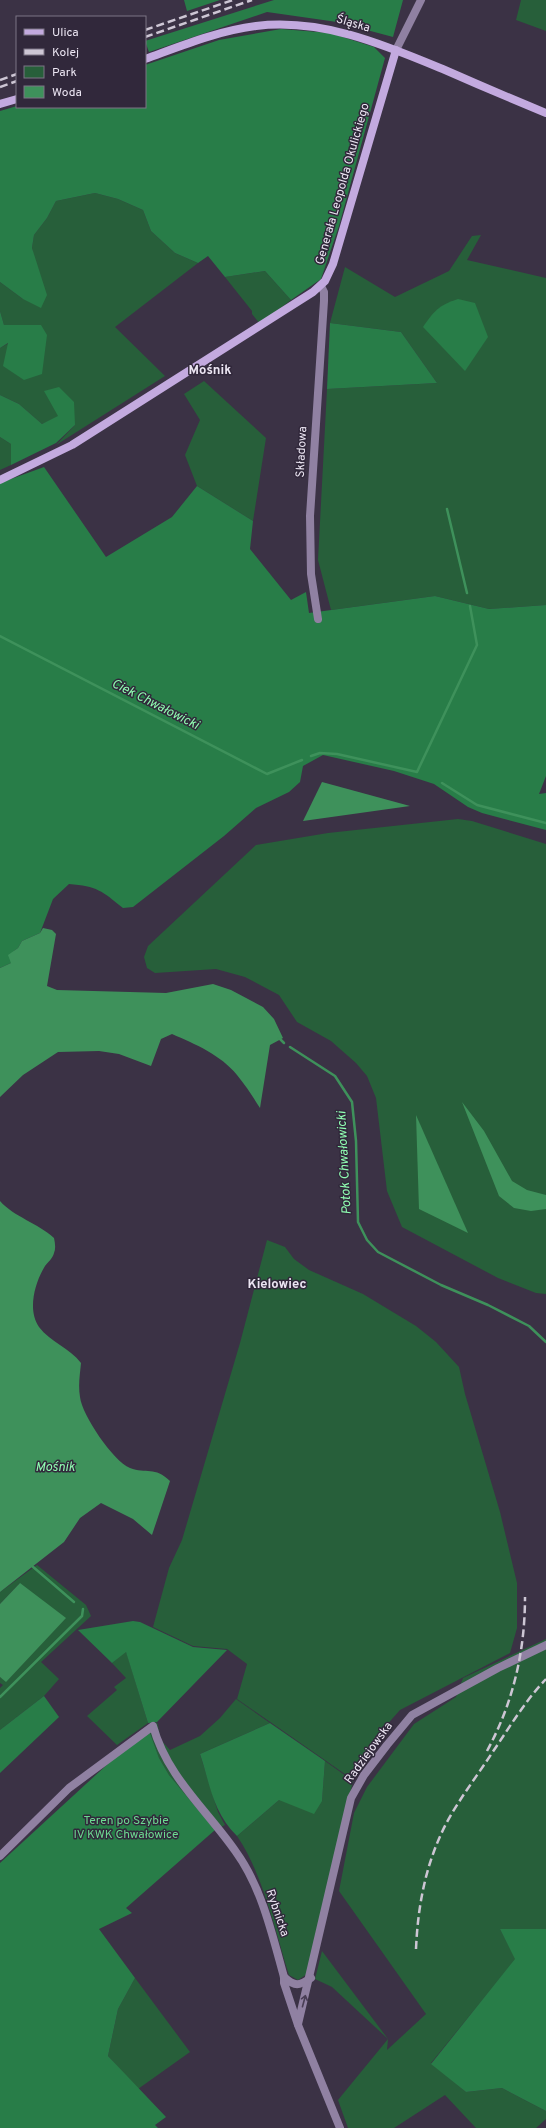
<svg xmlns="http://www.w3.org/2000/svg" width="546" height="2128" font-family="Overpass,sans-serif">
<style>
.green{fill:#275f3a}
.forest{fill:#287d48}
.water{fill:#3e915b}
.lines{fill:none;stroke-linecap:round;stroke-linejoin:round}
.stream{stroke:#3e915b;stroke-width:2.5}
.street{stroke:#9081a2;stroke-width:8}
.secondary{stroke:#c3aadf;stroke-width:8}
.rail{stroke:#cdc6d4;stroke-width:2.5;stroke-dasharray:8 4;stroke-linecap:butt}
.oneway{stroke:#493e55}
.labels{text-anchor:middle;dominant-baseline:central;stroke-width:3;stroke-linejoin:round;paint-order:stroke}
.street-label{font-size:12px;fill:#ece6f3;stroke:#31283b}
.park-label{font-size:12px;fill:#6dda91;stroke:#31283b}
.neighbourhood-label{font-size:13px;font-weight:bold;fill:#ece6f3;stroke:#31283b}
.water-label{font-size:13px;font-style:italic;fill:#90feb2;stroke:#31283b}
</style>
<rect width="100%" height="100%" fill="#3b3245"/>
<!-- green -->
<g class="green">
<polygon points="521,0 546,0 546,31 516,20"/>
<polygon points="95,193 118,199 143,210 151,231 175,253 198,263 115,327 165,376 56,445 75,425 62,416 42,424 19,404 0,395 0,348 41,325 4,325 0,311 0,282 23,299 36,266 32,248 34,235 47,218 56,201"/>
<polygon points="481,235 467,260 546,278 546,605 489,609 435,596 331,610 318,560 327,389 437,383 401,332 330,323 345,267 395,297 449,271 472,236"/>
<polygon points="265,271 291,300 260,324 252,314 252,311 225,277"/>
<polygon points="204,381 266,438 253,521 197,486 185,455 200,420 184,394"/>
<polygon points="0,437 11,444 11,465 0,470"/>
<polygon points="458,819 472,821 546,844 546,1294 536,1293 498,1278 402,1227 387,1191 376,1098 367,1076 356,1063 331,1041 297,1022 279,995 245,977 216,969 155,973 147,968 144,957 148,946 256,845 328,833"/>
<polygon points="267,1240 285,1247 294,1259 309,1270 363,1294 416,1326 436,1342 459,1367 465,1394 500,1512 517,1583 517,1628 510,1653 400,1710 375,1738 352,1779 237,1699 247,1664 227,1649 193,1646 153,1627 169,1568 182,1540 240,1343"/>
<polygon points="37,1565 86,1605 91,1616 41,1662 59,1679 44,1696 0,1730 0,1688 3,1685 0,1683 0,1677 6,1681 20,1583 0,1604 0,1592"/>
<polygon points="546,1639 546,1929 500,1929 516,1959 431,2063 466,2092 502,2088 546,2111 546,2119 536,2128 476,2128 445,2095 394,2128 348,2128 338,2100 388,2039 332,1987 315,1979 322,1951 388,2039 387,2050 426,2014 339,1891 354,1813 367,1787 414,1724 456,1697 463,1678"/>
<polygon points="126,1651 148,1723 117,1745 87,1716 117,1690 114,1687 126,1678 112,1663"/>
<polygon points="236,1699 270,1723 200,1754 218,1812 225,1825 215,1830 169,1775 159,1758 150,1733 157,1722 161,1740 170,1750 200,1736 220,1718"/>
<path d="M325 1761 353 1781 307 1974 298 1980 289 1975C275 1930 263 1874 237 1836L279 1800 322 1801Z"/>
<polygon points="135,1978 190,2052 138,2089 108,2056 118,2009"/>
</g>
<!-- forest -->
<g class="forest">
<polygon points="184,0 220,0 187,11"/>
<polygon points="274,0 403,0 393,37 337,22 267,12 149,52 145,41"/>
<polygon points="281,29 330,33 374,47 385,58 339,226 321,279 291,300 265,271 225,277 208,256 198,263 175,253 151,231 143,210 118,199 95,193 56,201 47,218 34,235 32,248 47,295 41,308 23,299 0,282 0,111 17,106 145,107 145,65 219,40"/>
<path d="M458 299 475 303 488 337 465 371 423 327C434 311 439 305 458 299Z"/>
<polygon points="0,311 4,325 41,325 47,335 42,374 24,380 3,366 8,343 0,348"/>
<polygon points="330,323 401,332 437,383 327,389"/>
<polygon points="59,387 74,402 75,425 56,443 11,465 11,444 0,437 0,395 19,404 42,424 58,416 44,391"/>
<path d="M44 467 106 557 172 517 197 486 253 521 250 549 291 600 306 592 309 613 435 596 489 609 546 605V776L539 794 546 793V830L482 813 468 807 434 784 394 771 323 755 303 766 300 782 289 792 256 808 224 836 133 907 123 908C102 891 97 886 69 884L53 899 40 933 22 941 18 948 14 951 11 963 0 968V483Z"/>
<polygon points="133,1621 140,1622 193,1647 227,1650 157,1722 148,1723 126,1652 112,1663 78,1630"/>
<polygon points="44,1696 59,1717 0,1773 0,1730"/>
<path d="M270 1723 325 1761 322 1801 314 1814 279 1800 237 1836C213 1813 210 1784 200 1754Z"/>
<polygon points="150,1733 159,1758 169,1775 215,1830 126,1908 132,1913 99,1929 135,1978 118,2009 108,2056 166,2117 155,2125 158,2128 0,2128 0,1863 123,1750"/>
<polygon points="500,1929 546,1929 546,2111 502,2088 466,2092 431,2064 515,1959"/>
</g>
<!-- water -->
<g class="water">
<polygon points="322,782 410,806 303,821"/>
<path d="M43 928 52 930 56 934 47 986 57 990 166 993 213 984 231 990 263 1007 274 1019 283 1038 270 1045 260 1108C253 1097 246 1086 237 1075 221 1055 195 1044 172 1034L161 1039 151 1066 119 1054 99 1051 58 1052 23 1075 0 1097V968L11 963 8 955 18 948 22 941 40 933Z"/>
<polygon points="462,1102 484,1131 512,1181 527,1190 546,1195 546,1209 531,1211 514,1208 499,1196"/>
<polygon points="416,1115 468,1233 419,1209"/>
<path d="M0 1201C14 1217 38 1223 54 1238 55 1243 56 1248 54 1253 53 1258 48 1262 45 1266 35 1282 27 1310 39 1327 50 1342 70 1348 81 1363 80 1374 78 1385 80 1397 82 1415 113 1461 130 1468 146 1474 155 1466 170 1481L152 1535 133 1519 101 1503 80 1518 64 1542 0 1592Z"/>
<polygon points="20,1583 66,1618 6,1682 0,1677 0,1604"/>
</g>
<g class="lines">
<!-- stream -->
<g class="stream">
<polyline points="447,509 467,593"/>
<polyline points="0,636 267,774 302,760"/>
<polyline points="311,756 320,753 337,754 417,772 477,645 470,606"/>
<polyline points="442,783 477,805 546,823"/>
<polyline points="279,1038 284,1043"/>
<polyline points="290,1047 335,1076 352,1102 356,1141 358,1222 367,1240 378,1252 441,1285 488,1305 529,1326 546,1342"/>
<polyline points="32,1566 74,1602"/>
<polyline points="0,1697 82,1616 83,1609"/>
</g>
<!-- street -->
<g class="street">
<polyline points="396,50 421,0"/>
<polyline points="318,619 311,574 310,516 324,301 324,292 321,286"/>
<path d="M0 1856 69 1788 153 1726C167 1777 207 1810 236 1852 262 1888 272 1934 284 1977V1983L298 2025 340 2128"/>
<path d="M284 1977C295 1987 299 1986 311 1978"/>
<polyline points="298,2024 351,1798 364,1775 387,1745 412,1715 498,1668 546,1645"/>
</g>
<!-- secondary -->
<g class="secondary">
<path d="M145 59C181 46 217 31 256 26 323 18 385 45 445 70 479 85 512 99 546 113"/>
<polyline points="0,104 17,99"/>
<polyline points="0,480 72,445 313,292 325,281 333,264 396,50"/>
</g>
<!-- rail -->
<g class="rail">
<polyline points="145,30 233,0"/>
<polyline points="145,37 252,0"/>
<polyline points="0,80 17,74"/>
<polyline points="0,87 17,81"/>
<path d="M487 1751C513 1703 525 1652 525 1597"/>
<path d="M416 1949C418 1904 426 1862 447 1822 460 1798 477 1776 492 1753 509 1728 525 1701 546 1679"/>
</g>
</g>
<!-- one-way arrows -->
<defs><path id="oneway-shaft" d="M-6 0H5M1.5-3L5.5 0L1.5 3" fill="none" stroke-width="1.6" stroke-linecap="round" stroke-linejoin="round"/></defs>
<use class="oneway" href="#oneway-shaft" transform="translate(304 2001) rotate(-75)"/>
<g class="labels">
<!-- street labels -->
<g class="street-label">
<text transform="translate(353 24) rotate(16)">Śląska</text>
<text transform="translate(343 184) rotate(-74)">Generała Leopolda Okulickiego</text>
<text transform="translate(302 452) rotate(-87)">Składowa</text>
<text transform="translate(369 1753) rotate(-54)">Radziejowska</text>
<text transform="translate(277 1913) rotate(71)">Rybnicka</text>
</g>
<!-- park labels -->
<g class="park-label">
<text x="126" y="1821">Teren po Szybie<tspan x="126" dy="14">IV KWK Chwałowice</tspan></text>
</g>
<!-- neighbourhood labels -->
<g class="neighbourhood-label">
<text x="210" y="371">Mośnik</text>
<text x="277" y="1285">Kielowiec</text>
</g>
<!-- water labels -->
<g class="water-label">
<text transform="translate(155 705) rotate(27)">Ciek Chwałowicki</text>
<text transform="translate(345 1163) rotate(-93)">Potok Chwałowicki</text>
<text x="55" y="1468">Mośnik</text>
</g>
</g>
<!-- legend -->
<rect x="16" y="16" width="130" height="92" fill="#31283b" stroke="#7c7485"/>
<rect x="24" y="29" width="20" height="6" fill="#c3aadf" stroke="#7c7485"/>
<text x="52" y="36" font-size="12" fill="#ece6f3">Ulica</text>
<rect x="24" y="49" width="20" height="6" fill="#cdc6d4" stroke="#7c7485"/>
<text x="52" y="56" font-size="12" fill="#ece6f3">Kolej</text>
<rect x="24" y="66" width="20" height="12" fill="#275f3a" stroke="#7c7485"/>
<text x="52" y="76" font-size="12" fill="#ece6f3">Park</text>
<rect x="24" y="86" width="20" height="12" fill="#3e915b" stroke="#7c7485"/>
<text x="52" y="96" font-size="12" fill="#ece6f3">Woda</text>
</svg>
